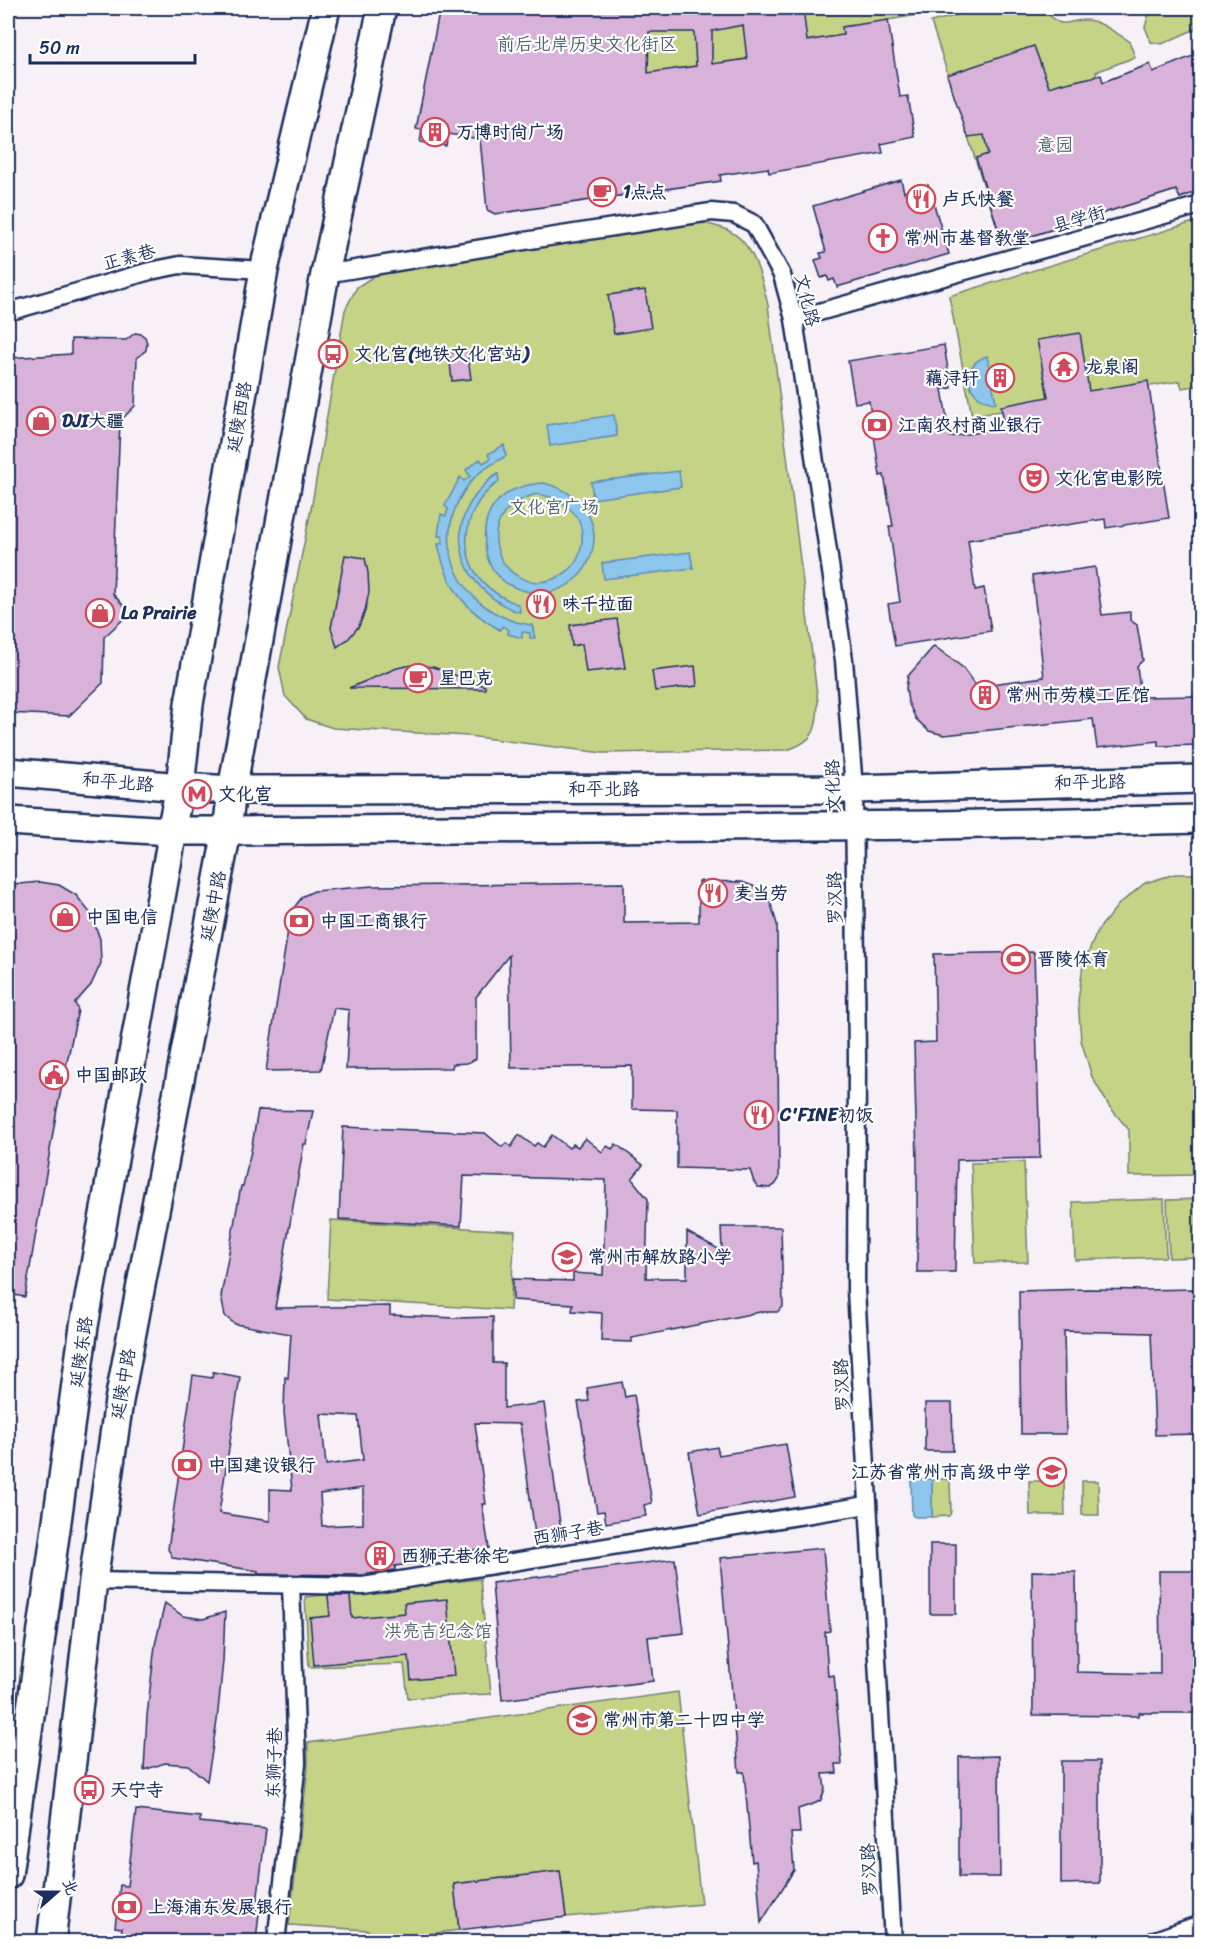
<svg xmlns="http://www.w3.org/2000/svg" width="1208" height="1949" font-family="Sriracha,'LXGW WenKai TC',sans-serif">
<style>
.green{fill:#c5d386;stroke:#708172;stroke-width:1.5}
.water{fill:#8cc6ec;stroke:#5f8ab3;stroke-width:1.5;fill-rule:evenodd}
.building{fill:#d9b2d9;stroke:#1b2f5e;stroke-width:1.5;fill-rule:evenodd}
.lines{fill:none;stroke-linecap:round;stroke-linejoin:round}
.minor-casing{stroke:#1b2f5e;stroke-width:21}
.tertiary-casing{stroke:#1b2f5e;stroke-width:26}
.primary-casing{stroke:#1b2f5e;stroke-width:32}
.minor{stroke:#fff;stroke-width:16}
.tertiary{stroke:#fff;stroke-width:21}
.primary{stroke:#fff;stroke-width:27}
.labels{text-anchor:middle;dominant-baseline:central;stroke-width:4.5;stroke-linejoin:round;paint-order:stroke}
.park-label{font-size:18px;fill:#4e606a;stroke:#fff}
.poi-label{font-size:18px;font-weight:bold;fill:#1b2f5e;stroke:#fff;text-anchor:start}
.street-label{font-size:18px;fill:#1b2f5e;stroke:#fff}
</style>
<rect width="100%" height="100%" fill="#f7f0f7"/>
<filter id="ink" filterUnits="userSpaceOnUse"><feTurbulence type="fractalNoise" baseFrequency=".0167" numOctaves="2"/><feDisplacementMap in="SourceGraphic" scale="12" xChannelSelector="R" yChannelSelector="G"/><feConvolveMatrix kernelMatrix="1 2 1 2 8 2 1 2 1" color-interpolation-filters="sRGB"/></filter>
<g filter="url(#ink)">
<!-- green -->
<g class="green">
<polygon points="474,8 916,8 918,15 888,20 843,35 797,42 747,59 579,83 472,18"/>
<path d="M984 8H1000C1012 16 1021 8 1035 8 1038 8 1042 9 1045 10 1065 36 1070 15 1092 21 1103 23 1119 35 1129 41L1135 57 1096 72 1097 76 1103 82 1150 64 1200 190 1180 198 1176 190 1003 245 931 22Z"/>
<polygon points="1170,8 1200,8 1200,27 1162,44 1151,42 1145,27 1148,16"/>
<polygon points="1200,220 1200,385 1182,388 1180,381 972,416 949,296"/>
<path d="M695 221C704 223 713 225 722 228 754 238 761 277 768 305L818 702C817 730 815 741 787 750L603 753 468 736 333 728 306 719 285 696 279 667 312 504 345 310 357 287 374 276 399 267Z"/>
<polygon points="1175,874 1200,874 1200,1175 1129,1176 1129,1130 1109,1106 1092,1077 1081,1040 1078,1001 1083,965 1098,930 1119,904 1145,883"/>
<polygon points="1024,1162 1028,1262 975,1263 971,1163"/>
<polygon points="1164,1199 1166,1257 1075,1260 1073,1202"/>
<polygon points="1200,1199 1200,1257 1169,1258 1167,1200"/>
<polygon points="331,1220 515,1231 510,1310 327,1299"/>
<polygon points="932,1479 946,1479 950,1481 951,1512 949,1516 932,1517"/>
<polygon points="1029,1481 1064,1481 1065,1515 1030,1515"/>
<polygon points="1082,1481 1098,1481 1099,1515 1082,1515"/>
<polygon points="480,1579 491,1694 408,1698 404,1664 309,1667 305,1597"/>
<polygon points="678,1692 701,1904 566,1917 560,1871 454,1884 459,1930 379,1940 368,1939 368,1930 289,1925 308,1768 308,1743"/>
</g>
<!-- water -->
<g class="water">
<path d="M987 356 996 403C967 401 957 366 987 356Z"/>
<polygon points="614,415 617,436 550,446 547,425"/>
<path d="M504 445 506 456C493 464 478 471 469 484 424 543 462 616 532 625L535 638H530V633L522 632V638L508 634 509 630 502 626 500 630C462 608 447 586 438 544H443L442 536H438L441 514 446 516 448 509 445 506 460 477 464 481 470 476 466 470 480 459 483 463 490 459 488 454Z"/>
<polygon points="679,471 681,487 593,499 591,482"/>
<path d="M498 474 499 482C468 502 456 545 478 576 488 590 504 599 519 605L520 612C512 611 507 607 500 603 462 580 447 533 475 496 481 488 488 479 498 474Z"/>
<path d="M544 483C633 506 590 617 516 588 501 583 488 567 486 551 478 509 504 485 544 483ZM538 494C568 499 589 520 580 552 577 564 567 573 556 578 499 601 464 510 538 494Z"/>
<polygon points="690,552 693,568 604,579 602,563"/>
<polygon points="913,1479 932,1479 932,1517 915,1517 912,1515 911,1482"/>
</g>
<!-- building -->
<g class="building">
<path d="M440 8H803L807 41 843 35 842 27 888 20 900 97 908 96 915 137 881 144 883 153 769 173 768 168 720 175 721 181 495 214 487 210 480 139 448 134 446 146 420 142 422 130 416 129ZM743 25 747 59 712 64V31ZM649 32H694L696 66 648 73Z"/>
<polygon points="1034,46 1049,87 1062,83 1062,84 1101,75 1103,82 1150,64 1153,72 1200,53 1200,190 1180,198 1176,190 1003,245 976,158 988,154 984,135 968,137 947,75"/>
<polygon points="901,180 904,192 928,185 949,254 837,287 834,279 829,281 827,276 821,278 815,260 822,258 820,253 826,252 813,206"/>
<polygon points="645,290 651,328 614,334 608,295"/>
<polygon points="135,333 141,334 145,337 147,343 146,350 137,358 135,406 120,421 113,594 130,613 104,637 103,683 69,716 8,713 8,358 71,354 71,339 126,340"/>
<polygon points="1080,333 1089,391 1148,381 1169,518 1106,528 1105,519 968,540 975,590 984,588 991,631 895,646 888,604 900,602 889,526 893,526 884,475 880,476 869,401 855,403 848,361 944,345 951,388 942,389 950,437 1005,428 1001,406 1048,397 1037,340"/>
<polygon points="467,350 471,379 452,381 449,353"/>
<polygon points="345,555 365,558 368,573 369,592 365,611 359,626 349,638 337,647 331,628"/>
<polygon points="1095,567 1102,615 1130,612 1130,620 1137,625 1143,660 1137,666 1141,697 1200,696 1200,745 1158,746 1158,741 1097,748 1093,719 944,735 929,731 916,719 908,702 906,688 908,676 934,646 962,667 976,686 1044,677 1032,576"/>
<polygon points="617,619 625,668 586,672 582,644 572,646 570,625"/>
<polygon points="413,665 433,667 485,686 485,689 349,688 397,668"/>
<polygon points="695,666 697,686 655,691 652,671"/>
<polygon points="699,881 742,882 758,888 770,901 777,924 779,1172 779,1179 775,1185 770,1188 758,1187 754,1182 750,1170 677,1168 677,1110 632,1109 632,1066 511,1068 509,955 476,997 476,1059 467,1063 453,1064 452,1068 346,1069 349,1010 334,1008 321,1070 266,1071 290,917 296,905 303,896 314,891 373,886 624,883 624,923 699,922"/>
<polygon points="40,882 59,885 76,895 91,914 100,939 101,963 91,985 75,1003 78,1010 57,1109 25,1297 8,1294 8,888 19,884"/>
<polygon points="1034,952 1040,1158 957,1160 955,1272 917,1272 917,1161 914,1043 936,1042 934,954"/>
<path d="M258 1110 313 1111 306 1144H304L275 1308 390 1306V1315L456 1318 493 1317V1363H504V1408L544 1403 562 1539 536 1542 520 1424 475 1423 486 1504H482L489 1548 424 1556 425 1562 395 1566V1570L362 1575 258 1574V1571L173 1558 168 1549 193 1375 212 1378 213 1372 240 1377 219 1513 270 1521V1489L292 1490 284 1412 285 1377 288 1378 291 1334 235 1324 225 1316 221 1296 241 1186H243L251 1151ZM321 1414 358 1416 363 1460 326 1465ZM363 1488V1524L322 1526 320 1494Z"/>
<polygon points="343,1127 485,1133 502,1147 506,1143 511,1147 519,1135 534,1146 537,1143 543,1147 552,1135 569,1148 573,1144 578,1147 585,1138 602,1152 607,1146 612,1149 616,1144 643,1165 632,1179 648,1199 646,1278 687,1278 687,1232 722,1251 721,1227 781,1227 783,1307 777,1312 760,1312 632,1338 632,1342 601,1341 602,1313 572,1311 573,1304 513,1300 513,1279 573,1281 573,1273 603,1275 606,1180 464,1176 461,1226 339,1219"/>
<polygon points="1088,1289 1143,1290 1196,1289 1200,1434 1155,1435 1151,1333 1064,1331 1066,1434 1021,1434 1019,1291"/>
<polygon points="622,1382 625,1397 634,1395 652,1503 644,1505 646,1516 606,1523 604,1511 597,1512 578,1402 589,1401 587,1388"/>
<polygon points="925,1403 952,1403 953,1451 925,1451"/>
<polygon points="786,1444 795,1497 700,1514 689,1452 717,1447 719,1455"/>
<rect x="930" y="1544" width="26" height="70"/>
<polygon points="823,1548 830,1631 825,1632 828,1676 834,1675 842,1764 836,1764 837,1773 823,1774 825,1789 821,1800 816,1803 798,1809 800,1833 791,1833 794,1870 761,1923 756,1861 752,1862 744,1772 739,1772 720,1558"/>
<polygon points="675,1559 684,1633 648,1637 653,1681 502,1700 492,1583"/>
<polygon points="1032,1571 1076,1572 1077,1672 1160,1674 1159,1571 1200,1571 1200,1713 1139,1713 1139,1716 1033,1715"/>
<polygon points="328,1596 350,1596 352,1618 405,1613 404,1603 447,1599 454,1676 411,1680 409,1656 314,1665 310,1618 330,1616"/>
<polygon points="165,1603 183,1616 203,1619 225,1612 223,1661 217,1721 207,1781 188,1765 165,1763 144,1770 147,1716 155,1645"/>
<polygon points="999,1756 1000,1877 959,1877 959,1757"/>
<polygon points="1061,1761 1100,1761 1100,1883 1061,1884"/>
<polygon points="136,1810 200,1817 200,1822 266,1829 256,1912 259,1913 256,1941 120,1941 122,1928 115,1927 120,1885 127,1886"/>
<polygon points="560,1871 566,1917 459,1930 454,1884"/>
</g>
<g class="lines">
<!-- minor casing -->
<g class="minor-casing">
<g id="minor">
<polyline points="325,274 549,237 711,212 734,214 754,224 782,275 794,319 844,660 854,789 857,1059 856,1290 893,1942"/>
<polyline points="8,312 150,271 180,265 264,270"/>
<polyline points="794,319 1200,205"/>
<polyline points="93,1581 363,1586 867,1505"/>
<polyline points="276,1942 297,1763 291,1584"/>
</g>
</g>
<!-- tertiary casing -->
<g class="tertiary-casing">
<polyline id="tertiary" points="1157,1942 1200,1927"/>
</g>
<!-- primary casing -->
<g class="primary-casing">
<g id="primary">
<polyline points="8,772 180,787 232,790 854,789 1200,779"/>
<polyline points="8,821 171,831 227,831 940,825 1200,819"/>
<polyline points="8,1875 84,1326 171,842 171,831 180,787 189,704 264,270 326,8"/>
<polyline points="51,1942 93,1581 119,1401 227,831 232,790 325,274 382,8"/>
</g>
</g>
<!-- minor -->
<use href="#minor" class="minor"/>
<!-- tertiary -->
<use href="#tertiary" class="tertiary"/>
<!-- primary -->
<use href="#primary" class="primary"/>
</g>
</g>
<!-- icons -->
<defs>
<g id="building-ring" transform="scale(1.5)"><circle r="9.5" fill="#fff" stroke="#d1495b" stroke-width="1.5"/><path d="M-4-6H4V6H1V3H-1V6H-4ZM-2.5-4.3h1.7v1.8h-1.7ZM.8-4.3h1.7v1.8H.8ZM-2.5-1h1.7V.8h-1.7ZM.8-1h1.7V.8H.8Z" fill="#d1495b"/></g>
<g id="cafe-ring" transform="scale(1.5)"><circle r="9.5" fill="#fff" stroke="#d1495b" stroke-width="1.5"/><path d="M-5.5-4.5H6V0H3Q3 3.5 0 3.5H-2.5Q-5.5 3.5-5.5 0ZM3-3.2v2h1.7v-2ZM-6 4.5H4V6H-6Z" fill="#d1495b"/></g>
<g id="restaurant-ring" transform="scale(1.5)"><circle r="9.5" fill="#fff" stroke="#d1495b" stroke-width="1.5"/><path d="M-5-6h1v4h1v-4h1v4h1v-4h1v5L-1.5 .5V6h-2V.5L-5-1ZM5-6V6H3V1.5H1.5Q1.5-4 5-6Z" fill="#d1495b"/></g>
<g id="church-ring" transform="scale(1.5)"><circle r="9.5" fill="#fff" stroke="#d1495b" stroke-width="1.5"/><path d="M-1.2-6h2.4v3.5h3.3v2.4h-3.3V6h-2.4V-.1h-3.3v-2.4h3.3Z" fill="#d1495b"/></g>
<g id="bus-ring" transform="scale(1.5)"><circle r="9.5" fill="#fff" stroke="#d1495b" stroke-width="1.5"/><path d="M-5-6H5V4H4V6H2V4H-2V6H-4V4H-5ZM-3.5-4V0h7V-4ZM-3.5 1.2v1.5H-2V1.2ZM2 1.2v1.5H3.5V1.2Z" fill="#d1495b"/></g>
<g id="temple-ring" transform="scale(1.5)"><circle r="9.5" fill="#fff" stroke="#d1495b" stroke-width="1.5"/><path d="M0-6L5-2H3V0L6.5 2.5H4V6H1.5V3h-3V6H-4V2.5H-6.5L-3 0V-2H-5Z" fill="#d1495b"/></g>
<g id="shop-ring" transform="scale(1.5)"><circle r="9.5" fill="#fff" stroke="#d1495b" stroke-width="1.5"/><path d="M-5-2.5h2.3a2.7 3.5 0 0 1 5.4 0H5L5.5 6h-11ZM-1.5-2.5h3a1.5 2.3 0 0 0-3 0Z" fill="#d1495b"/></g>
<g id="bank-ring" transform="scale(1.5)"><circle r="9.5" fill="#fff" stroke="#d1495b" stroke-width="1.5"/><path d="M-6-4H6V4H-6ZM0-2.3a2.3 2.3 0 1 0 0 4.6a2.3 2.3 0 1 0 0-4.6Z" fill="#d1495b"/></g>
<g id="theatre-ring" transform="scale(1.5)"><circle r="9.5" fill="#fff" stroke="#d1495b" stroke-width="1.5"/><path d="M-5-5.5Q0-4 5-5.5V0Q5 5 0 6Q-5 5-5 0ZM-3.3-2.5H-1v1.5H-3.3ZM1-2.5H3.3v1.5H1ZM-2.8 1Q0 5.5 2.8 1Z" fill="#d1495b"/></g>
<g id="metro-ring" transform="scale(1.5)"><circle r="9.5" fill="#fff" stroke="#d1495b" stroke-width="1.5"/><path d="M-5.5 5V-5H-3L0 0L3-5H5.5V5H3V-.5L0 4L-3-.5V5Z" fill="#d1495b"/></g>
<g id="stadium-ring" transform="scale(1.5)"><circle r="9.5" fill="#fff" stroke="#d1495b" stroke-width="1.5"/><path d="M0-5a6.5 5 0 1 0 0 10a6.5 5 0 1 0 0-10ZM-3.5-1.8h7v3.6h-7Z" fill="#d1495b"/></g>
<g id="civic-ring" transform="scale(1.5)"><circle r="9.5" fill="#fff" stroke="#d1495b" stroke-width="1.5"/><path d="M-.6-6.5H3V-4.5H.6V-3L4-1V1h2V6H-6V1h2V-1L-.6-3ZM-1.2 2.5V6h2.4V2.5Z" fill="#d1495b"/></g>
<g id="school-ring" transform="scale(1.5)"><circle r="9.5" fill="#fff" stroke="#d1495b" stroke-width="1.5"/><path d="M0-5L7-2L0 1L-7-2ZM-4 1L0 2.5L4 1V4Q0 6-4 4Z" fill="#d1495b"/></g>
</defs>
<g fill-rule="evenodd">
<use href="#building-ring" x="435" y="132"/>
<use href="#cafe-ring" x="602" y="192"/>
<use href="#restaurant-ring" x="921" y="199"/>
<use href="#church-ring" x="883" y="238"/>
<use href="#bus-ring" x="333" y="354"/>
<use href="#temple-ring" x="1064" y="367"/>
<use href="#building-ring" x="1000" y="378"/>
<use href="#shop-ring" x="41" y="421"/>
<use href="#bank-ring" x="877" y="425"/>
<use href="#theatre-ring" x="1034" y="478"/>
<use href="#restaurant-ring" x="541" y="604"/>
<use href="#shop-ring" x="100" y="613"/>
<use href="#cafe-ring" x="418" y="678"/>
<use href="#building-ring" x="985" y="695"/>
<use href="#metro-ring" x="197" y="794"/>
<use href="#restaurant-ring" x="713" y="893"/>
<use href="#shop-ring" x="65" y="917"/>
<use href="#bank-ring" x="299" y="921"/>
<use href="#stadium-ring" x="1016" y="959"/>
<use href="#civic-ring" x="54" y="1075"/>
<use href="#restaurant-ring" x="759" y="1115"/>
<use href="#school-ring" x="567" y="1257"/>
<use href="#bank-ring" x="187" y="1465"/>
<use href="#school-ring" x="1052" y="1472"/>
<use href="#building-ring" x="380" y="1556"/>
<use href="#school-ring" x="582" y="1720"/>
<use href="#bus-ring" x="89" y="1790"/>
<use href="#bank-ring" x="127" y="1907"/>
</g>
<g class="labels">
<!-- park labels -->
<g class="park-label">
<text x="587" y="44">前后北岸历史文化街区</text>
<text x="1055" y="145">意园</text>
<text x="554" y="507">文化宫广场</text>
<text x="438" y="1631">洪亮吉纪念馆</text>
</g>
<!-- poi labels -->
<g class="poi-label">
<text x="456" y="132">万博时尚广场</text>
<text x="623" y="192">1点点</text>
<text x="942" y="199">卢氏快餐</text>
<text x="904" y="238">常州市基督教堂</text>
<text x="354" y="354">文化宫(地铁文化宫站)</text>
<text x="1085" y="367">龙泉阁</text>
<text x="979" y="378" text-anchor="end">藕浔轩</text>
<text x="62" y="421">DJI大疆</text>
<text x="898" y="425">江南农村商业银行</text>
<text x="1055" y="478">文化宫电影院</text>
<text x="562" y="604">味千拉面</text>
<text x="121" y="613">La Prairie</text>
<text x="439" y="678">星巴克</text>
<text x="1006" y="695">常州市劳模工匠馆</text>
<text x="218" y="794">文化宫</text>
<text x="734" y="893">麦当劳</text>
<text x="86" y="917">中国电信</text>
<text x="320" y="921">中国工商银行</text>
<text x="1037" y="959">晋陵体育</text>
<text x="75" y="1075">中国邮政</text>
<text x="780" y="1115">C'FINE初饭</text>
<text x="588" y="1257">常州市解放路小学</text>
<text x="208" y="1465">中国建设银行</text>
<text x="1031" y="1472" text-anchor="end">江苏省常州市高级中学</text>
<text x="401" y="1556">西狮子巷徐宅</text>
<text x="603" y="1720">常州市第二十四中学</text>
<text x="110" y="1790">天宁寺</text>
<text x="148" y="1907">上海浦东发展银行</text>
</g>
<!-- street labels -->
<g class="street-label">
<text transform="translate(1079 219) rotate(-16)">县学街</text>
<text transform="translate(129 257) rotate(-15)">正素巷</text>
<text transform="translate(807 300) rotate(76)">文化路</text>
<text transform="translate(239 417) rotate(-80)">延陵西路</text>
<text transform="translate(118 782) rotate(5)">和平北路</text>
<text transform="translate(1090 782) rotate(-1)">和平北路</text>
<text transform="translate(833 786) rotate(-92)">文化路</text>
<text x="604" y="789">和平北路</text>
<text transform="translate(835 898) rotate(-91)">罗汉路</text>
<text transform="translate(213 906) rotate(-79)">延陵中路</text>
<text transform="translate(81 1352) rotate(-82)">延陵东路</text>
<text transform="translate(123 1384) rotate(-80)">延陵中路</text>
<text transform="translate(842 1385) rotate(-93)">罗汉路</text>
<text transform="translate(568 1533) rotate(-9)">西狮子巷</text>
<text transform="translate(274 1763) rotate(-88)">东狮子巷</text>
<text transform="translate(869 1870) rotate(-93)">罗汉路</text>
</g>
</g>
<!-- margin -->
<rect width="1208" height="1949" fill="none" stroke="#fff" stroke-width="30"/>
<rect x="15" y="15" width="1178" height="1919" fill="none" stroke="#1b2f5e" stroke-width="2" filter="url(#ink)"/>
<!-- north arrow -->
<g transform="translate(57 1892) rotate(69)" stroke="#ffffff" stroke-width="4.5" paint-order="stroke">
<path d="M0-4.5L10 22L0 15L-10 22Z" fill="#1b2f5e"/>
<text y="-9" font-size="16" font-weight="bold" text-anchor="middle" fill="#1b2f5e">北</text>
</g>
<!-- scale -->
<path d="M30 54v9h165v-9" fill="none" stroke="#1b2f5e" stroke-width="3"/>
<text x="39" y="54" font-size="18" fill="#1b2f5e" stroke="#ffffff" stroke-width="4.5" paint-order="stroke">50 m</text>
</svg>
